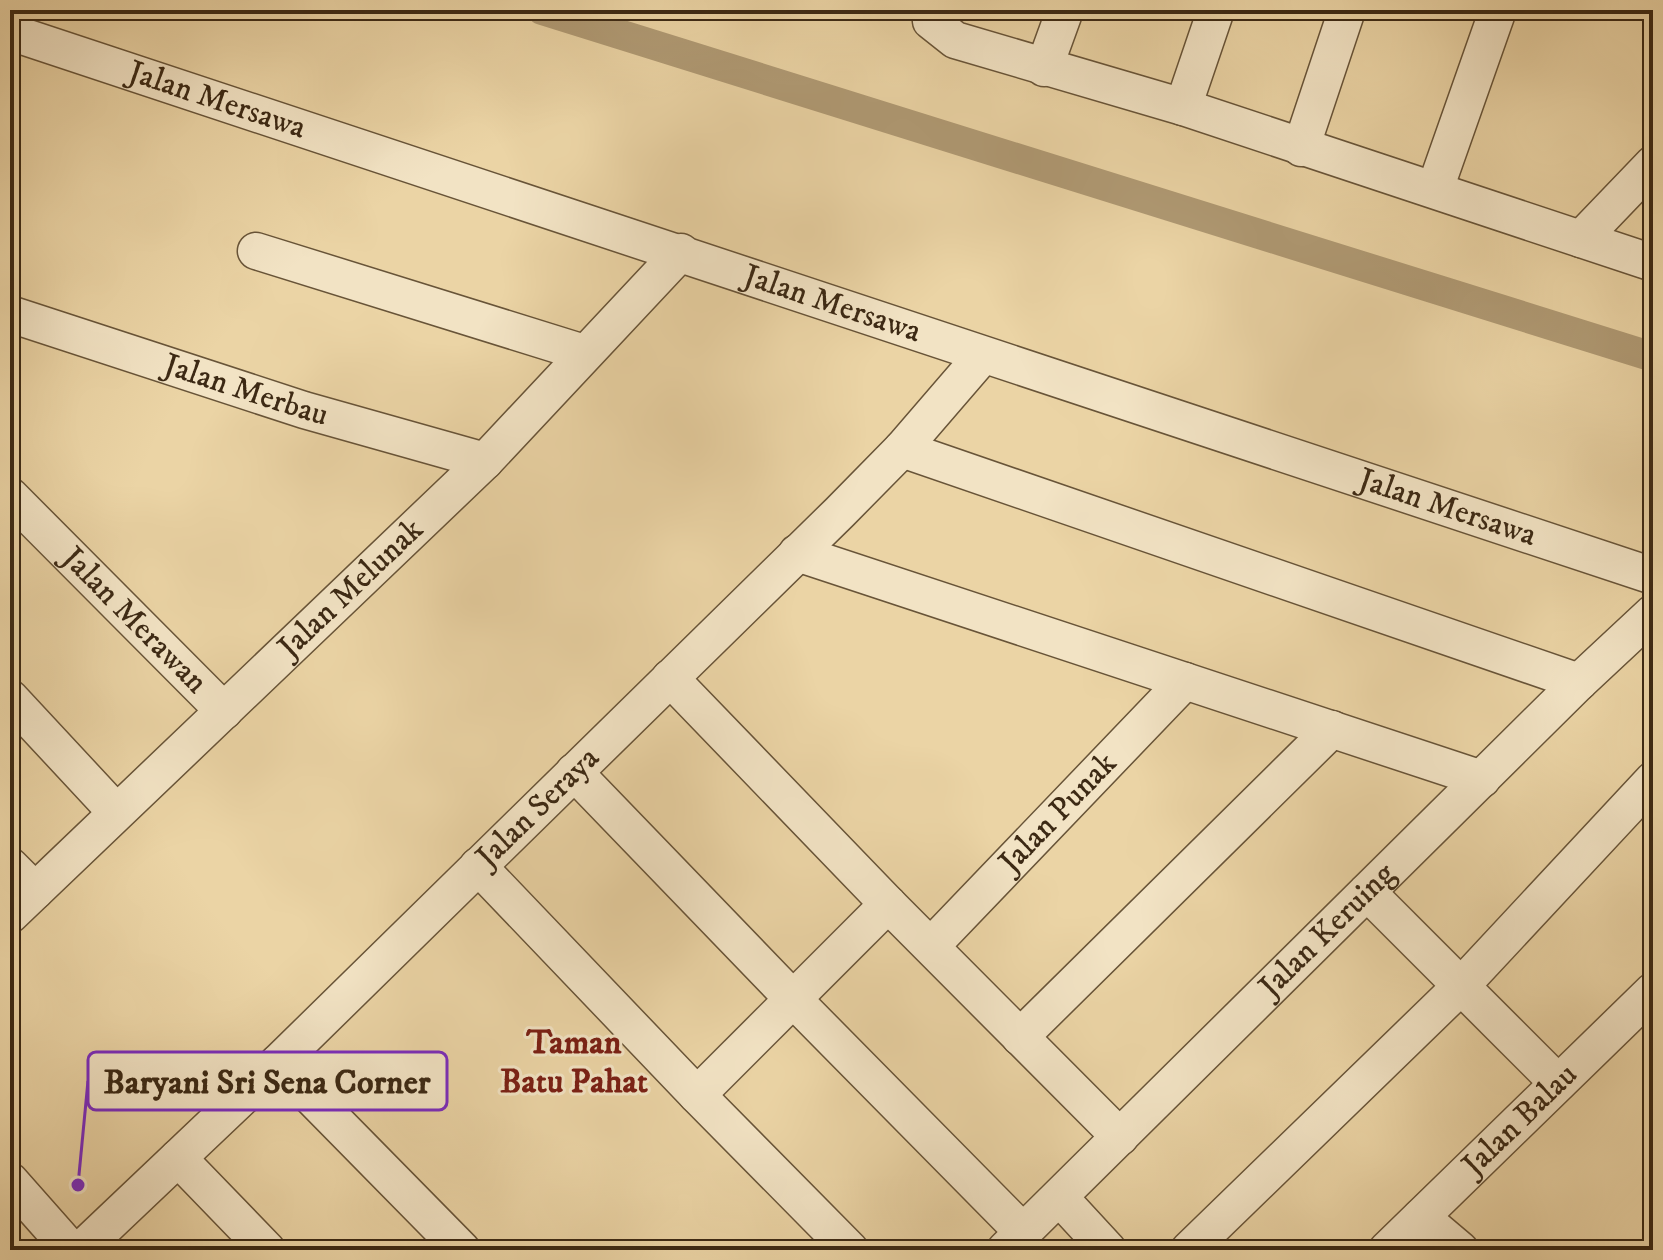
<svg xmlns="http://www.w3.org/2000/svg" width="1663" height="1260" font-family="'IM FELL DW Pica',serif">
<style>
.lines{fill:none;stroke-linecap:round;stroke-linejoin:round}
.stream{stroke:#826d4e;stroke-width:9}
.canal{stroke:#b09a74;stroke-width:30}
.minor-casing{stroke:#685438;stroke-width:39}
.minor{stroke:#f2e3c4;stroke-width:36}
.labels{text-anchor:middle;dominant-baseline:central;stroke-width:6;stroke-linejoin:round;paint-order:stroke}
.street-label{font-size:32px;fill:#3c2914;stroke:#f2e3c4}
.neighbourhood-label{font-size:34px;font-weight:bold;fill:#7a1f14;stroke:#f2e3c4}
.leader{fill:none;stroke:#7b2cbf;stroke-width:3}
.callout-dot{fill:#7b2cbf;stroke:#f2e3c4;stroke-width:3}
.callout{fill:#f2e3c4;stroke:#7b2cbf;stroke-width:3}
.callout-label{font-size:34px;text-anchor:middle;font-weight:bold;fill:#3c2914}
</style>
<rect width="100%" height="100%" fill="#ebd4a5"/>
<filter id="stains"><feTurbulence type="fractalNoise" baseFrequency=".0025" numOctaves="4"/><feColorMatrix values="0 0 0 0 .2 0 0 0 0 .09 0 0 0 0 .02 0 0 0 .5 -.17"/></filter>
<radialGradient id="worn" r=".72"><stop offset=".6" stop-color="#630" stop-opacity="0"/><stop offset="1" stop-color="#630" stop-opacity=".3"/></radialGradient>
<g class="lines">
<!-- stream -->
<polyline class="stream" points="10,1247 13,1250"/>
<!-- canal -->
<polyline class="canal" points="542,10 1653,357"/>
<!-- minor casing -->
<g class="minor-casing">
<g id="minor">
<polyline points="930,10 931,21 955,40 1183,107 1653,263"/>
<path id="s1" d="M10 32 1653 576"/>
<polyline points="1044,68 1065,10"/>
<polyline points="1183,107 1216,10"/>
<polyline points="1301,148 1347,10"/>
<polyline points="1435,189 1498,10"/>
<polyline points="1581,239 1653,164"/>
<polyline points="256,251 584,353"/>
<path id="s2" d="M10 314 304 410 485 461"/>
<polyline points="902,449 1579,682"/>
<path id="s3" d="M10 496 224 711"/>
<polyline points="797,553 1482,779"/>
<polyline points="670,678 888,904 1120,1137"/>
<polyline points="10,698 116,812"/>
<polyline points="574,772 793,999 1023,1232"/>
<polyline points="10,866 35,891"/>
<polyline points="478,866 697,1095 850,1250"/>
<polyline points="1367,892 1558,1083"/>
<path id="s4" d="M10 915 485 461 681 252"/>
<path id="s5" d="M931 946 1185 681"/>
<polyline points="1020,1037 1332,729"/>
<polyline points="278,1063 462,1250"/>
<polyline points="697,1095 888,904"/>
<polyline points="178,1158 267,1250"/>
<polyline points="10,1181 71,1250"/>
<polyline points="1060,1198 1108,1250"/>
<polyline points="1421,1217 1460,1250"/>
<path id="s6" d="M81 1250 278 1063 840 512 902 449 983 355"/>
<path id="s7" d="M1005 1250 1579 682 1653 613"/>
<polyline points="1189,1250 1461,986 1653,780"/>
<path id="s8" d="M1387 1250 1653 991"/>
</g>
</g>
<!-- minor -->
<use href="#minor" class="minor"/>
</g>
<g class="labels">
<!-- street labels -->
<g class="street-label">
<text stroke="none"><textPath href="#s1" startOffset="218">Jalan Mersawa</textPath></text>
<text stroke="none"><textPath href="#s1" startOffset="866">Jalan Mersawa</textPath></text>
<text stroke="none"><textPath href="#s2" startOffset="248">Jalan Merbau</textPath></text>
<text stroke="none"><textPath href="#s1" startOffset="1514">Jalan Mersawa</textPath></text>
<text stroke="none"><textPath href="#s4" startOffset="472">Jalan Melunak</textPath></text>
<text stroke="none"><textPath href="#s3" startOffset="176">Jalan Merawan</textPath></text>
<text stroke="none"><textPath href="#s6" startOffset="636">Jalan Seraya</textPath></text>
<text stroke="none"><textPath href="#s5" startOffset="184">Jalan Punak</textPath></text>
<text stroke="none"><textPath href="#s7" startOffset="454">Jalan Keruing</textPath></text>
<text stroke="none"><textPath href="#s8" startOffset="186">Jalan Balau</textPath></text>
</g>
<!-- neighbourhood labels -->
<g class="neighbourhood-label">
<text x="574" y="1043">Taman<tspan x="574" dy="39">Batu Pahat</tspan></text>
</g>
</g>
<!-- callouts -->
<path class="leader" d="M78 1185L88 1081"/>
<circle class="callout-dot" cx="78" cy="1185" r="8"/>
<rect class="callout" x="88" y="1052" width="359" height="58" rx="8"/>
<g class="callout-label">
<text x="267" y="1093">Baryani Sri Sena Corner</text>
</g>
<!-- margin -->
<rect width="1663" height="1260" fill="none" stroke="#ebd4a5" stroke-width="40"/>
<rect x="12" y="12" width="1639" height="1236" fill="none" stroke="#3c2914" stroke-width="4"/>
<rect x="20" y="20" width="1623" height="1220" fill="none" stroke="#3c2914" stroke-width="2"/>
<rect width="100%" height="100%" filter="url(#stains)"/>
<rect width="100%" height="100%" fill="url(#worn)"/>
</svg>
